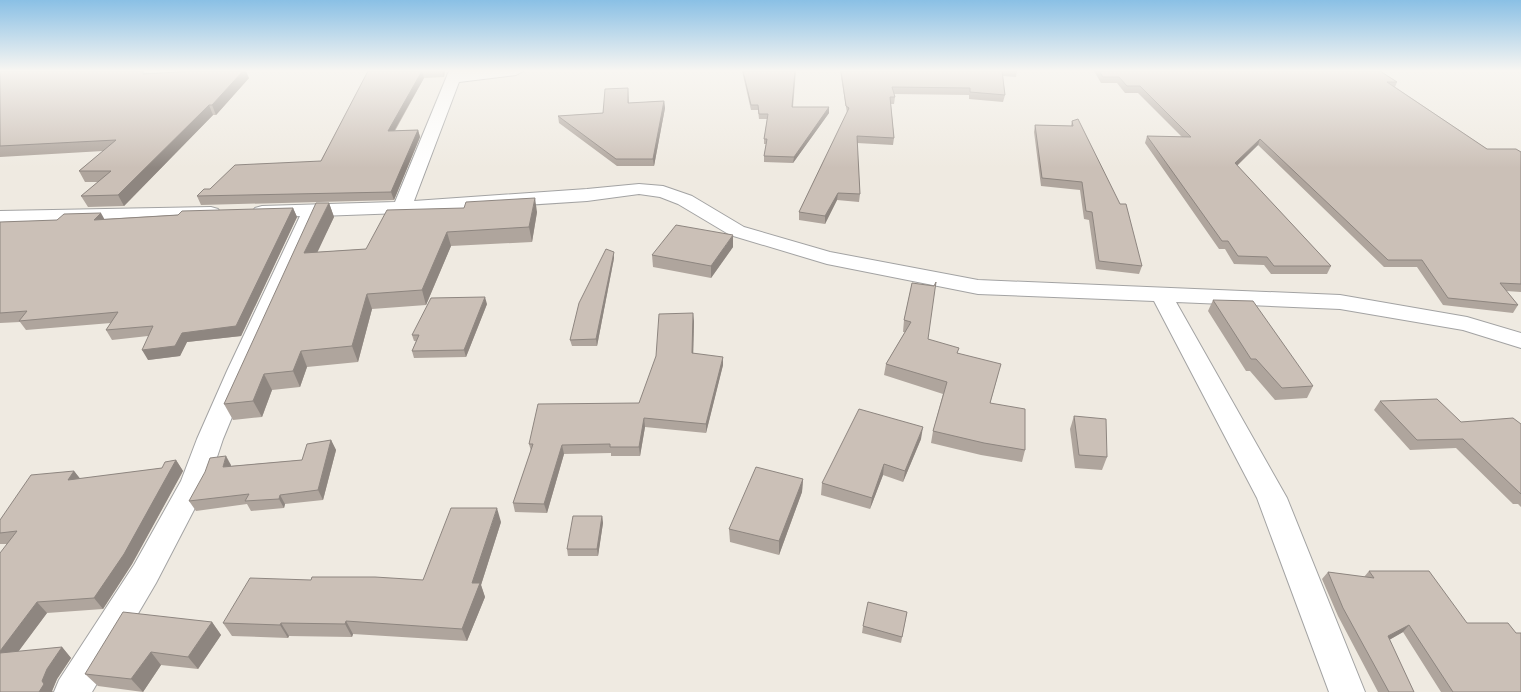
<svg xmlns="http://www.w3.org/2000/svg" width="1521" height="692" font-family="'PT Sans',sans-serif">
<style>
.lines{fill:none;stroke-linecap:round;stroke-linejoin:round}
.minor-casing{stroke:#a3a3a3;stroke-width:2}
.minor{fill:#fff;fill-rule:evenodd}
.wall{fill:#afa59d}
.shaded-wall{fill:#8e8680}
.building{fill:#cbc0b7;stroke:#8e8680}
</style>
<rect width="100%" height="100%" fill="#efeae1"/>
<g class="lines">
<!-- minor casing -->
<g class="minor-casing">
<g id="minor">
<polygon points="449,71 523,71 516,75 459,82 414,201 587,189 639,184 663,186 692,196 744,227 830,252 978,280 1340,295 1467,317 1521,333 1521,348 1463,330 1340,309 1176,302 1287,498 1365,692 1329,692 1257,498 1154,301 978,294 827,264 730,235 678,204 660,197 639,194 587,201 402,213 319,216 251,371 223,439 209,481 156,583 92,692 54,692 59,680 134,565 181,481 197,439 227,371 300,216 262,218 255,216 252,212 255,208 262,206 395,202"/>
<polygon points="211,207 218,209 221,213 218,217 211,219 0,223 0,211"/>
</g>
</g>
<!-- minor -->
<use href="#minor" class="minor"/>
</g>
<!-- wall -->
<g class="wall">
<polygon points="0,71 148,73 249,78 216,115 213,115 124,206 88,207 81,196 98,182 85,182 79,171 103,151 0,157"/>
<polygon points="368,71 445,71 444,77 424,78 395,131 418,130 420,137 394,200 201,205 197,196 210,189 321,161"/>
<polygon points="742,71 796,71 793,107 829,107 829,113 793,163 764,162 764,156 766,144 764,144 764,139 767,119 759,119 758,110 751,110"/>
<polygon points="840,71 1017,71 1016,77 1003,76 1005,95 1003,102 969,99 969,95 894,94 895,97 894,104 891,104 894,138 893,145 857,143 860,194 859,202 837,200 825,224 799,220 799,212 847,113"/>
<polygon points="1094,71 1380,71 1397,82 1395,87 1487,149 1521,152 1521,292 1506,291 1518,305 1513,313 1443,305 1417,267 1384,267 1258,145 1237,166 1331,266 1327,274 1271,274 1264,265 1234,264 1225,249 1219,249 1145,143 1147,136 1182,137 1138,93 1125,93 1117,83 1101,83"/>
<polygon points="628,88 629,103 664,101 665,108 654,166 617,166 559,123 558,116 603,113"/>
<polygon points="1072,121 1142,266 1139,274 1096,269 1089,220 1084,219 1080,190 1041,186 1034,132 1035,125 1071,126"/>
<polygon points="329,203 334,217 317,252 366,249 537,212 532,242 451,246 426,305 372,309 358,362 307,367 300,387 272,390 262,417 233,420 224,404"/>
<polygon points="293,208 297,217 241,336 187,342 180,356 148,360 148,336 112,340 106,330 111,323 26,330 20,322 0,323 0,222 104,219"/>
<polygon points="733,247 711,278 653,267 652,255"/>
<polygon points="614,258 597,346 572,346 570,340"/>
<polygon points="912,283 928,339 958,353 998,375 990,404 1025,450 1022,462 981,455 931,443 933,431 943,394 884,375 886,364 905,332 903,332 904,320"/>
<polygon points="1213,300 1313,386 1307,398 1275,400 1250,371 1246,371 1208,311"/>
<polygon points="487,304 466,357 414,358 412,351 416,341 414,341 412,335"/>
<polygon points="694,321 693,353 723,365 706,433 645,427 640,456 611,456 611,453 564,454 547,513 515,512 513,503 531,451 529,444 639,403"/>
<polygon points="1380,401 1461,422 1521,424 1521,507 1518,504 1513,504 1456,448 1410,450 1374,410"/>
<polygon points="1074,416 1107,457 1102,470 1075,468 1070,429"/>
<polygon points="921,439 903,482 883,475 870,509 821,495 822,483"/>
<polygon points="331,440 336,450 323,500 285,504 284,508 251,511 247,504 196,511 189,501 231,465 231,466 302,460"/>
<polygon points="176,460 183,471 132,564 103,609 47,613 18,652 62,647 71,658 57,679 52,691 53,692 0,692 7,544 0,544 0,520 74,471 80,479 162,468"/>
<polygon points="803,479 802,492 779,555 730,542 729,529"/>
<polygon points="602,516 603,523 598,556 568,556 567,549"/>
<polygon points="501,522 481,585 485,597 467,641 353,634 352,637 289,636 288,638 232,636 223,623 311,580 423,580"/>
<polygon points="1369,571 1467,623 1521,692 1441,692 1403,632 1389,640 1414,692 1378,692 1338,616 1322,579 1328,572 1364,577"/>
<polygon points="907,612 901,643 862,633 863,626"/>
<polygon points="212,622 221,635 198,669 161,665 143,692 98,686 85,674"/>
</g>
<!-- shaded-wall -->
<g class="shaded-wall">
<polygon points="243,71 246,71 249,78 216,115 212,105"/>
<polygon points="422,71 424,78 390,138 388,131"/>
<polygon points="442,71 445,71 444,77"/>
<polygon points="664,101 665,108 654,166 653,159"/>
<polygon points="209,105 213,115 124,206 118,195"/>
<polygon points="829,107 829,113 793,163 794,157"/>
<polygon points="418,130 420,137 394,200 391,192"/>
<polygon points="1260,139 1258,145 1232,170 1235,163"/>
<polygon points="838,193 837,200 825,224 825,216"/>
<polygon points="535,198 537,212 532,242 529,227"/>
<polygon points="329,203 334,217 310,268 304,253"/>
<polygon points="293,208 297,217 241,336 187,342 180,356 148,360 142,350 182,333"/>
<polygon points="101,213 106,222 94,220"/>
<polygon points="447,232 451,246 426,305 422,290"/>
<polygon points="733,235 733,247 711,278 711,266"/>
<polygon points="614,252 614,258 597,346 596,339"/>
<polygon points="367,294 372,309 358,362 352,346"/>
<polygon points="485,297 487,304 466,357 464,350"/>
<polygon points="693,313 694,321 693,362 692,353"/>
<polygon points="301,351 307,367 300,387 293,371"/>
<polygon points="723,357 723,365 706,433 706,424"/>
<polygon points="264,374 272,390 262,417 253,401"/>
<polygon points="644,418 645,427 640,456 639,447"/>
<polygon points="923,427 921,439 903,482 905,471"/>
<polygon points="331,440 336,450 323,500 318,490"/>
<polygon points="562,445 564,454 547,513 544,504"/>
<polygon points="226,456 231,465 229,476 223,467"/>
<polygon points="176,460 183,471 132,564 103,609 94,598"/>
<polygon points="884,464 883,475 870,509 872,498"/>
<polygon points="74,471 82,481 68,480"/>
<polygon points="803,479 802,492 779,555 779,541"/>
<polygon points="280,495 285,504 284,508 279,499"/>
<polygon points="497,508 501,522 481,585 485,597 467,641 462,629 472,583"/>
<polygon points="602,516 603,523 598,556 597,549"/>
<polygon points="37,602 47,613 9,664 0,656 0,651"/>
<polygon points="346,621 353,634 352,637 345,624"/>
<polygon points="212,622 221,635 198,669 188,657"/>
<polygon points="281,623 289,636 288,638 280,625"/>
<polygon points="1409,625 1403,632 1382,644 1388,636"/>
<polygon points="62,647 71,658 57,679 52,691 53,692 39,692 42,681 47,669"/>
<polygon points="151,652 161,665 143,692 131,679"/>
</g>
<!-- building -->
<g class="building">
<polygon points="0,71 143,71 143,74 196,71 243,71 212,105 209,105 118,195 81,196 111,171 79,171 116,140 0,146"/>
<polygon points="368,71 423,71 422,71 388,131 418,130 391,192 197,196 204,189 210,189 235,165 321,161"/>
<polygon points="743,71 795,71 792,107 829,107 794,157 764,156 767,139 764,139 768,114 759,114 758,105 751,105"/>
<polygon points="841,71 1002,71 1005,95 970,92 970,88 892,87 895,97 890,97 894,138 857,136 860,194 838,193 825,216 799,212 849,108 846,106"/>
<polygon points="1099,71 1380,71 1397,82 1387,82 1487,149 1516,149 1521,152 1521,284 1500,283 1518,305 1448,298 1422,260 1388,260 1260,139 1235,163 1331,266 1274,266 1267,257 1238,256 1228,241 1222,241 1147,136 1191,137 1140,86 1127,86 1119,77 1103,77"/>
<polygon points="628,88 628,103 664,101 653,159 616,159 558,116 603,113 605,89"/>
<polygon points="1078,119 1120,204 1126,204 1142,266 1099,261 1092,212 1086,211 1082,182 1042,178 1035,125 1073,126 1072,121"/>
<polygon points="535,198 529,227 447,232 422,290 367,294 352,346 301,351 293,371 264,374 253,401 224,404 316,203 329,203 304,253 366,249 387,210 464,208 466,202"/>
<polygon points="293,208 236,326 182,333 175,346 142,350 153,326 106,330 118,312 19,321 27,311 0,313 0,222 57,220 64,214 101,213 94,220 178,215 182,211"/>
<polygon points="676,225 733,235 711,266 652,255"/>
<polygon points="606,249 614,252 596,339 570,340 579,303"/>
<polygon points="936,282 928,339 959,348 957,353 1001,364 990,403 1025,409 1025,450 984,443 933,431 947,382 886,364 911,322 904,320 912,283 934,286"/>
<polygon points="485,297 464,350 412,351 419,335 412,335 431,298"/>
<polygon points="1213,300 1253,301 1313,386 1282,388 1256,359 1251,359"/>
<polygon points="693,313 692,353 723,357 706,424 644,418 639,447 610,447 610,444 562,445 544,504 513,503 533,444 529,444 538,404 639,403 656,356 659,314"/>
<polygon points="1437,399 1461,422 1513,418 1521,424 1521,494 1463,439 1417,440 1380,401"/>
<polygon points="859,409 923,427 905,471 884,464 872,498 822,483"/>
<polygon points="1074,416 1106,419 1107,457 1079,455"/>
<polygon points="331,440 318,490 280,495 279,499 245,501 249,494 189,501 205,472 210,458 226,456 223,467 302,460 307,444"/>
<polygon points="176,460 124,554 94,598 37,602 0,651 0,553 17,531 0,533 0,520 31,475 74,471 68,480 162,468 165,462"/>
<polygon points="756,467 803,479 779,541 729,529"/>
<polygon points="451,508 497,508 472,583 480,583 462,629 346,621 345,624 281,623 280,625 223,623 250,578 311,580 312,577 375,577 423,580"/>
<polygon points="573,516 602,516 597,549 567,549"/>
<polygon points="1369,571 1429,571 1467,623 1508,623 1516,633 1521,633 1521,692 1453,692 1409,625 1388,636 1414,692 1389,692 1343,608 1328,572 1374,578"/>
<polygon points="868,602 907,612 902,637 863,626"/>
<polygon points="123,612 212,622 188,657 151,652 131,679 85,674"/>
<polygon points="62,647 47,669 42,681 44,684 39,692 0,692 0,653"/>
</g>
<!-- sky -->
<linearGradient id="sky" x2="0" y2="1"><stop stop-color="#8ac0e5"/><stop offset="0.42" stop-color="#f8f6f2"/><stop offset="1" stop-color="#f8f6f2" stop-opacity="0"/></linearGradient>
<rect width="1521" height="168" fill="url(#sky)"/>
</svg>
